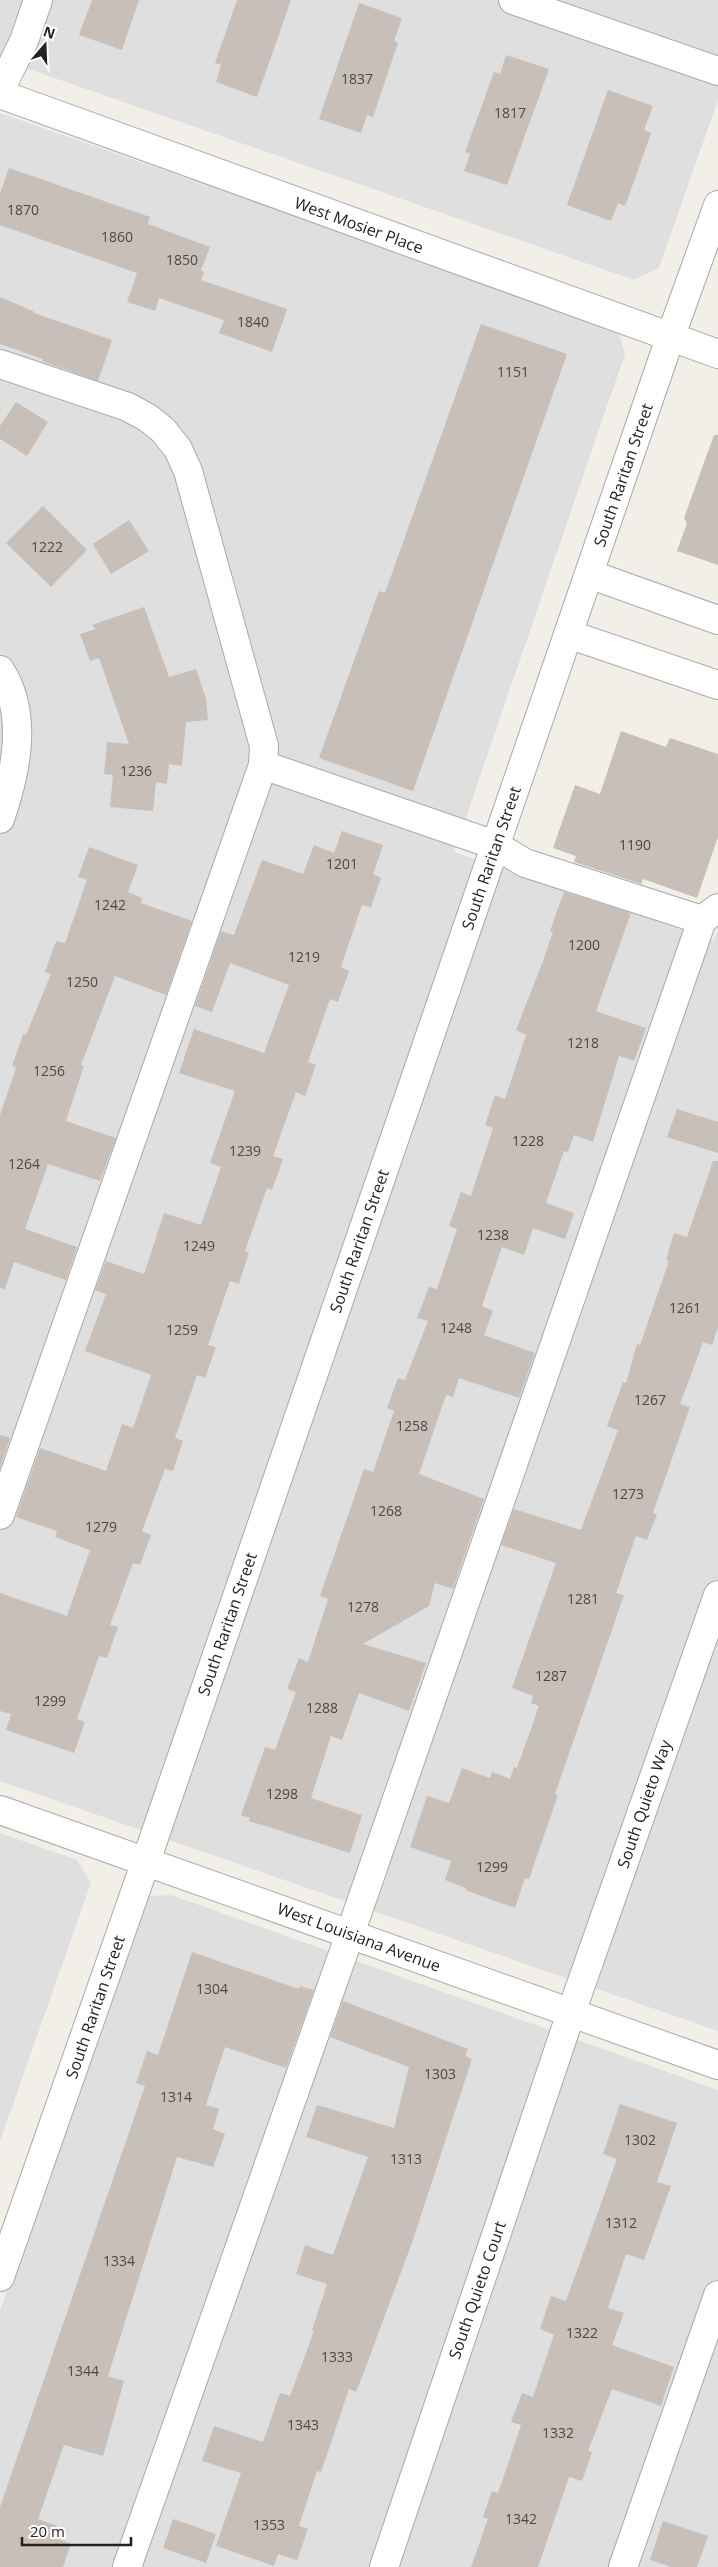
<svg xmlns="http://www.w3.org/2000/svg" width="718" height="2567" font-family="'Open Sans',sans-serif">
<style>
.residential{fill:#e0dfdf}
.building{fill:#c7bfb8}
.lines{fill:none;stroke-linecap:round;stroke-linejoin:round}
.minor-casing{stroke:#a9a9a9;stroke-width:30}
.minor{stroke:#fff;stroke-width:28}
.labels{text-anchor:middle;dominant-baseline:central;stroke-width:4.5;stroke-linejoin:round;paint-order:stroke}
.number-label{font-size:14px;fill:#4b4948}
.street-label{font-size:16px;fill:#222;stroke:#fff}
</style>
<rect width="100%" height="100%" fill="#f2efe9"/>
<!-- residential -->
<g class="residential">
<polygon points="0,0 718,0 718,100 659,268 634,280 0,59"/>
<polygon points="0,113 401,253 619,333 625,354 454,852 713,940 718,931 718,2031 0,1781"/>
<polygon points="0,1833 77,1860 91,1883 0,2141"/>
<polygon points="171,1895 718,2090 718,2567 0,2567 0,2311 140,1905 149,1896"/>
</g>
<!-- building -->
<g class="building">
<polygon points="92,0 139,0 122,50 79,35"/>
<polygon points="237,0 291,0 257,97 216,82 221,65 215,63"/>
<polygon points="359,3 402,18 394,41 398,43 373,117 367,115 361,133 319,119"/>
<polygon points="506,55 549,69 507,185 464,171 470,154 465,152 494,72 500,74"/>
<polygon points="608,90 653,106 644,130 651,133 633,184 625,206 618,203 611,221 567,205"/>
<polygon points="9,168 150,217 148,224 210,247 201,270 204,272 201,280 287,309 272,352 219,333 224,320 159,298 155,311 127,302 137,273 0,225 0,193"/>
<polygon points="0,297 35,312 34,313 112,340 98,381 42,361 43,359 0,344"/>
<polygon points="481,324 567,354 413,791 319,758 379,591 385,593"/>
<polygon points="16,402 48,422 27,456 0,439 0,426"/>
<polygon points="714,435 718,435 718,565 677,551 687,523 684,518"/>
<polygon points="43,506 87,550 51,587 6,543"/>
<polygon points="129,520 149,551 111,574 93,544"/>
<polygon points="144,607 169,677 196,669 206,699 208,720 186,722 182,766 169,764 167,784 156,782 153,811 110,807 113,775 104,774 107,742 129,744 99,658 90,661 80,634 96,629 92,625"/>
<polygon points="621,731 666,747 670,738 718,754 718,837 697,898 643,879 641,884 574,862 576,856 553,848 575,785 600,794"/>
<polygon points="342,831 383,845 373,874 381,878 371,907 362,905 341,967 349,971 338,1002 330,999 308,1062 316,1065 305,1096 296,1092 273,1156 283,1159 272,1190 267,1188 245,1251 249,1252 239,1284 230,1281 208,1345 216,1347 205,1378 197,1375 175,1438 183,1441 173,1471 165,1469 142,1531 151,1535 140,1565 133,1563 110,1625 118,1627 107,1658 99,1656 77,1719 85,1722 74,1753 6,1730 11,1714 0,1711 0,1593 67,1616 90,1550 55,1537 57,1531 16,1517 40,1448 106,1471 122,1424 133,1428 151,1375 85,1351 106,1294 95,1290 106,1261 144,1274 164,1213 201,1225 221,1167 210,1163 235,1091 179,1073 194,1029 264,1053 289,985 230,963 212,1012 195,1006 221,931 234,935 262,860 303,874 314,845 334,853"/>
<polygon points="89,847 138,865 128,892 142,898 141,903 192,921 166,995 115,976 81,1065 84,1066 66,1121 116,1138 100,1181 48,1164 25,1229 77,1247 66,1280 14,1262 5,1289 0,1288 0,1115 14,1074 16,1067 12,1066 23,1034 26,1035 51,974 45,972 55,944 57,941 65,943 87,880 78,877"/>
<polygon points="564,892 631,913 596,1011 646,1028 634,1061 619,1056 593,1142 574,1135 568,1152 564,1151 546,1203 574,1213 565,1239 533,1228 524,1255 502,1247 482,1306 493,1311 484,1335 535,1353 519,1398 459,1378 453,1397 446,1395 419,1474 484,1499 453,1589 435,1583 429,1606 363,1644 426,1663 409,1711 359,1693 342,1740 331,1736 311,1798 362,1815 350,1853 249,1821 250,1818 241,1815 265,1747 275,1750 296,1692 287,1689 299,1658 308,1662 328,1599 320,1596 364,1469 373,1472 394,1411 387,1408 398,1378 405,1380 428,1321 417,1318 429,1287 437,1289 457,1229 449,1226 461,1192 471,1196 493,1128 485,1125 495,1095 505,1099 526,1035 516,1030 543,961 553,932 550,931"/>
<polygon points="677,1109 718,1122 718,1153 667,1137"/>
<polygon points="713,1161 718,1161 718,1327 712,1345 703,1342 680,1404 690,1407 653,1513 657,1514 647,1540 636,1536 616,1593 624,1595 555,1794 558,1795 529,1879 525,1878 515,1908 465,1890 466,1888 445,1880 451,1861 410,1847 427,1796 449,1803 462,1768 490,1778 492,1772 510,1779 514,1767 517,1768 539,1706 531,1703 533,1696 512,1688 556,1563 501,1545 514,1509 581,1530 618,1430 607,1426 623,1382 626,1383 637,1344 640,1345 669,1261 666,1260 674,1233 687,1237"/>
<polygon points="0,1435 10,1438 0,1468"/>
<polygon points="192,1952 299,1989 300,1986 314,1990 286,2068 225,2047 206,2105 219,2109 213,2129 225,2134 213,2167 177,2157 108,2376 124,2381 103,2456 64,2445 38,2519 57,2526 55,2537 71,2544 63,2567 0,2567 0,2507 145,2086 136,2083 147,2051 158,2055"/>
<polygon points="343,2001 468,2049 465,2056 472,2059 413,2240 362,2377 356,2392 349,2389 321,2472 317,2471 299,2526 308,2529 297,2560 278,2554 274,2566 216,2546 241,2473 202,2461 214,2426 263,2442 280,2393 290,2396 314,2331 312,2330 327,2284 296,2274 305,2245 333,2255 368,2157 306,2137 317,2105 394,2128 409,2067 330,2037"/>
<polygon points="620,2104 677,2123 657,2182 671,2186 644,2260 626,2254 608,2308 624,2313 612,2345 674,2367 661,2406 612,2389 588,2451 592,2452 582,2481 569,2477 538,2567 471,2567 488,2519 483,2517 492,2491 498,2493 521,2425 511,2422 522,2393 533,2397 554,2335 540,2329 551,2296 566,2301 617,2159 603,2154"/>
<polygon points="173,2519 216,2534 206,2563 163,2548"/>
<polygon points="663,2521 708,2536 697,2567 671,2567 650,2560"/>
</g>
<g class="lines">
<!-- minor casing -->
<g class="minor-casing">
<g id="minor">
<polyline points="513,0 718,71"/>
<polyline points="0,90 24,41 38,0"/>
<polyline points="0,94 718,354"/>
<polyline points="0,364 128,407 148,418 163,430 178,449 188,471 264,746 263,765 0,1515"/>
<polyline points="589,574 718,620"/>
<polyline points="568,634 718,685"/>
<path d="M0 670C29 714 16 773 0 819"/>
<polyline points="263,765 495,845 525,863 702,920"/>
<polyline points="0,1810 718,2065"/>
<polyline points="0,2277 146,1861 670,338 718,205"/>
<polyline points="127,2567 350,1934 702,920 718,908"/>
<polyline points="384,2567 571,2013 718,1595"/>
<polyline points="623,2567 718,2295"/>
</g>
</g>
<!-- minor -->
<use href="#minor" class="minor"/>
</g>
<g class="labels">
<!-- number labels -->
<g class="number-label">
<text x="357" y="78">1837</text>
<text x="510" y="112">1817</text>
<text x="23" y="209">1870</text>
<text x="117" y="236">1860</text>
<text x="182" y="259">1850</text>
<text x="253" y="321">1840</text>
<text x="513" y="371">1151</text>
<text x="47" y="546">1222</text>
<text x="136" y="770">1236</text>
<text x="635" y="844">1190</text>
<text x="342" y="863">1201</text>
<text x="110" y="904">1242</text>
<text x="584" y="944">1200</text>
<text x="304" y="956">1219</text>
<text x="82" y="981">1250</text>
<text x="583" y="1042">1218</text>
<text x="49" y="1070">1256</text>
<text x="528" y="1140">1228</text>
<text x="245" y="1150">1239</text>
<text x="24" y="1163">1264</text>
<text x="493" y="1234">1238</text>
<text x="199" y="1245">1249</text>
<text x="685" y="1307">1261</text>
<text x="456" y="1327">1248</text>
<text x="182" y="1329">1259</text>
<text x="650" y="1399">1267</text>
<text x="412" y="1425">1258</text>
<text x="628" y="1493">1273</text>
<text x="386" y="1510">1268</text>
<text x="101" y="1526">1279</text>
<text x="583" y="1598">1281</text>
<text x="363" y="1606">1278</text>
<text x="551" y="1675">1287</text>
<text x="50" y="1700">1299</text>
<text x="322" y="1707">1288</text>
<text x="282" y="1793">1298</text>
<text x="492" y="1866">1299</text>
<text x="212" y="1988">1304</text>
<text x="440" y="2073">1303</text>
<text x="176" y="2096">1314</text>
<text x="640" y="2139">1302</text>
<text x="406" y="2158">1313</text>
<text x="621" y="2222">1312</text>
<text x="119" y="2260">1334</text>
<text x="582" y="2332">1322</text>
<text x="337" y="2356">1333</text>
<text x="83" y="2370">1344</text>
<text x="303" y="2424">1343</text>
<text x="558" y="2432">1332</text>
<text x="521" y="2518">1342</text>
<text x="269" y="2524">1353</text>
</g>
<!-- street labels -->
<g class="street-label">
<text transform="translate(359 225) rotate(20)">West Mosier Place</text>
<text transform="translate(623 475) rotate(-71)">South Raritan Street</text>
<text transform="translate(491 858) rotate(-71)">South Raritan Street</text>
<text transform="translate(359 1241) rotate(-71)">South Raritan Street</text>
<text transform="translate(227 1624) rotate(-71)">South Raritan Street</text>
<text transform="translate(644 1804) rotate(-71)">South Quieto Way</text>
<text transform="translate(359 1937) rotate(20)">West Louisiana Avenue</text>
<text transform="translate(95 2007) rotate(-71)">South Raritan Street</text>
<text transform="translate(477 2290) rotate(-71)">South Quieto Court</text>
</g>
</g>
<!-- north arrow -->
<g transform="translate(45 45) rotate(19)" stroke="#ffffff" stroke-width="4" paint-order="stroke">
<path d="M0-4L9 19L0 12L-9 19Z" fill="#222222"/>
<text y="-8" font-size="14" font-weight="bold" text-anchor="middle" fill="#222222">N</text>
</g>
<!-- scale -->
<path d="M22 2537v8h109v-8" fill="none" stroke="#222222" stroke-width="2.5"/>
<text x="30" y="2537" font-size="15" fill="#222222" stroke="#ffffff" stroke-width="4" paint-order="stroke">20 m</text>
</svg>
